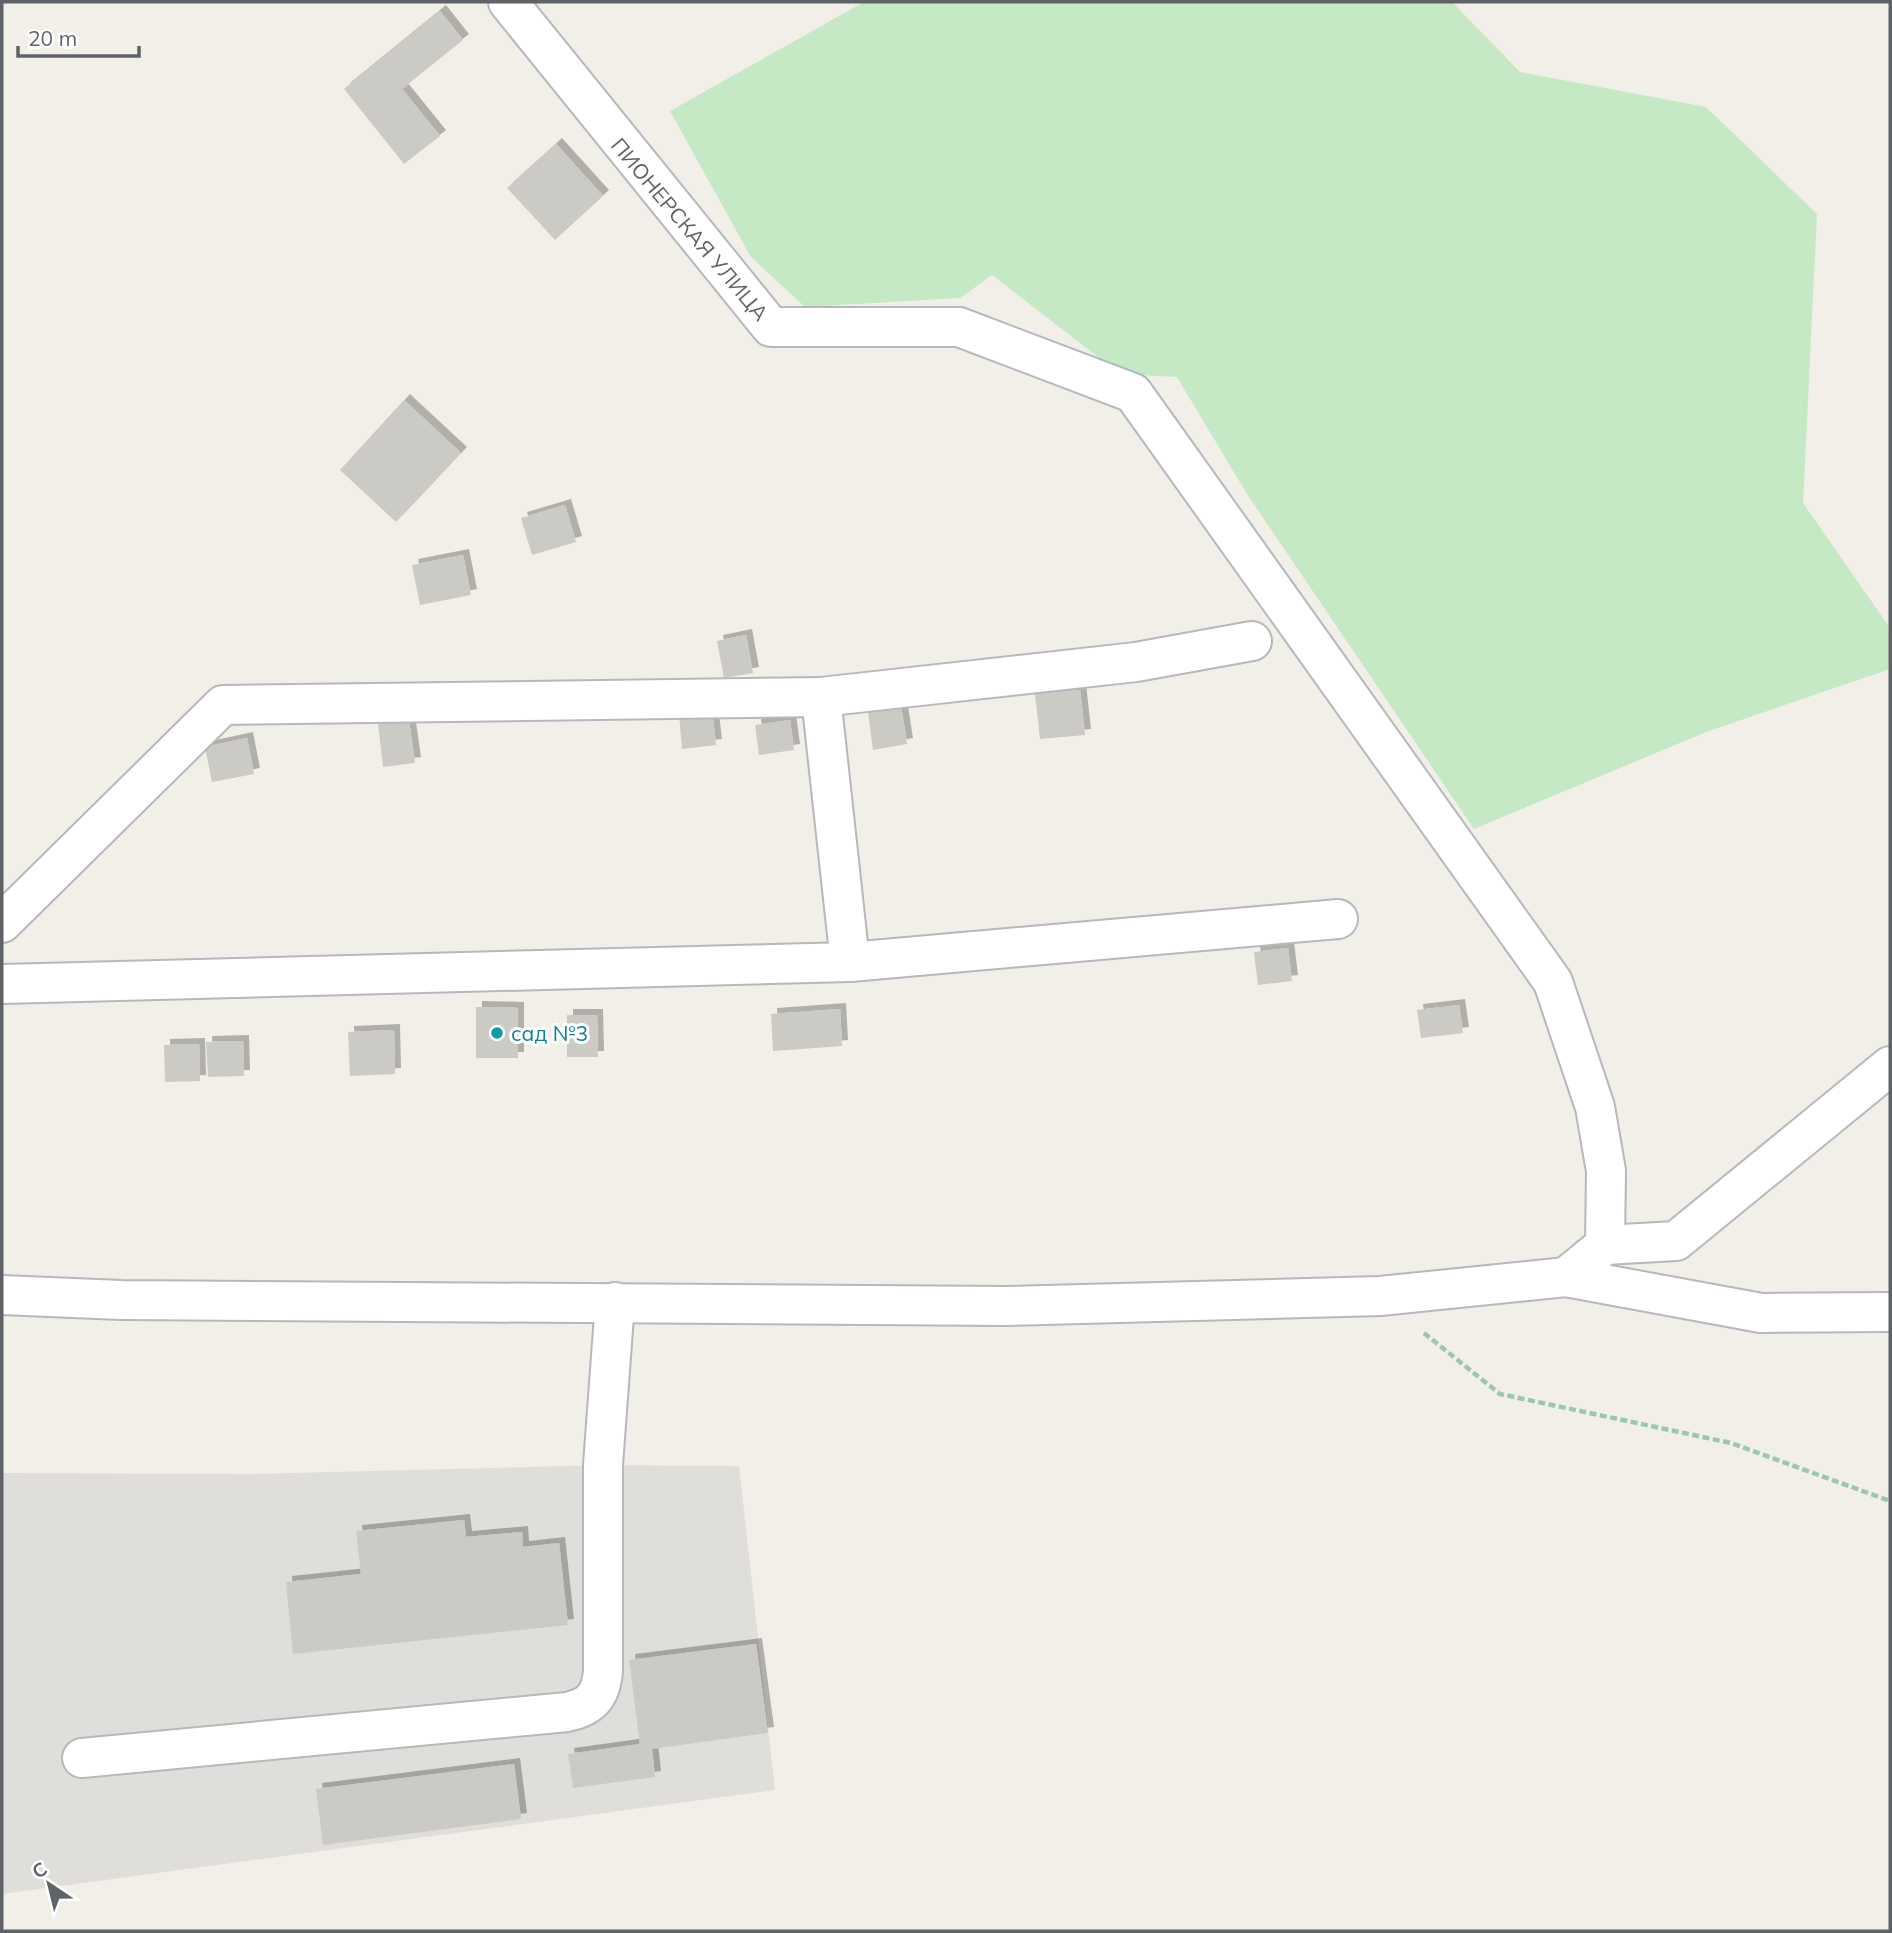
<svg xmlns="http://www.w3.org/2000/svg" width="1892" height="1933" font-family="Mulish,sans-serif">
<style>
.industrial{fill:#e0deda}
.green{fill:#c5e8c5}
.building{fill:#cccac5;filter:url(#shadow)}
.lines{fill:none;stroke-linecap:round;stroke-linejoin:round}
.minor-casing{stroke:#b5b8bc;stroke-width:42}
.path{stroke:#9cc7a9;stroke-width:4.5;stroke-dasharray:7 3.5;stroke-linecap:butt}
.minor{stroke:#fff;stroke-width:38}
.culture-dot{fill:#0f9aa8;stroke:#fff;stroke-width:2.5}
.labels{text-anchor:middle;dominant-baseline:central;stroke-width:6;stroke-linejoin:round;paint-order:stroke}
.street-label{font-size:21px;fill:#5f6368;stroke:#fff}
.culture-label{font-size:21px;fill:#0d838f;stroke:#fff;text-anchor:start}
</style>
<defs>
<filter id="shadow"><feDropShadow dx="6" dy="-6" stdDeviation="0" flood-color="#0004"/></filter>
</defs>
<rect width="100%" height="100%" fill="#f1efe8"/>
<!-- industrial -->
<polygon class="industrial" points="603,1465 739,1466 775,1790 2,1894 2,1473 253,1474"/>
<!-- green -->
<polygon class="green" points="864,2 1452,2 1520,72 1706,107 1817,214 1803,503 1890,628 1890,669 1706,732 1474,829 1247,494 1177,377 1120,374 992,275 960,298 805,307 751,257 670,111"/>
<!-- building -->
<g class="building">
<polygon points="440,11 463,40 402,89 440,136 404,164 344,89"/>
<polygon points="556,144 603,196 555,240 507,188"/>
<polygon points="404,400 461,453 396,522 340,470"/>
<polygon points="565,505 576,542 532,555 521,518"/>
<polygon points="463,555 471,595 420,605 412,565"/>
<polygon points="746,635 753,673 724,678 717,641"/>
<polygon points="1080,690 1085,735 1040,739 1035,694"/>
<polygon points="901,706 907,744 873,750 868,712"/>
<polygon points="712,711 716,745 682,749 679,714"/>
<polygon points="790,720 794,750 759,755 755,725"/>
<polygon points="409,721 415,763 383,767 378,724"/>
<polygon points="247,738 254,774 212,782 205,747"/>
<polygon points="1288,948 1292,981 1258,985 1254,952"/>
<polygon points="1459,1005 1463,1033 1421,1038 1417,1010"/>
<polygon points="476,1007 518,1008 518,1058 476,1058"/>
<polygon points="840,1009 842,1046 773,1051 771,1014"/>
<polygon points="567,1015 597,1015 598,1057 567,1057"/>
<polygon points="394,1030 395,1074 350,1076 348,1032"/>
<polygon points="243,1041 244,1076 208,1077 206,1042"/>
<polygon points="199,1044 200,1081 165,1082 164,1045"/>
<polygon points="464,1520 466,1537 522,1532 523,1547 559,1543 568,1625 293,1654 286,1582 361,1574 356,1531"/>
<polygon points="756,1644 768,1733 652,1749 655,1777 573,1788 568,1754 640,1744 629,1660"/>
<polygon points="514,1764 521,1819 323,1845 316,1789"/>
</g>
<g class="lines">
<!-- minor casing -->
<g class="minor-casing">
<g id="minor">
<polyline points="508,2 771,327 959,327 1133,393 1553,982 1595,1107 1606,1171 1605,1245 1566,1277"/>
<polyline points="821,697 850,962"/>
<polyline points="2,923 223,705 821,697 1136,662 1252,641"/>
<polyline points="2,984 850,962 1338,919"/>
<polyline points="1605,1245 1676,1241 1890,1066"/>
<polyline points="2,1295 121,1300 1007,1306 1380,1296 1566,1277 1761,1313 1890,1312"/>
<path d="M82 1758 567 1712C591 1707 601 1696 603 1671V1465L615 1302"/>
</g>
</g>
<!-- path -->
<polyline class="path" points="1424,1333 1500,1394 1731,1443 1890,1501"/>
<!-- minor -->
<use href="#minor" class="minor"/>
</g>
<!-- markers -->
<circle class="culture-dot" cx="497" cy="1033" r="7"/>
<g class="labels">
<!-- street labels -->
<g class="street-label">
<text transform="translate(690 229) rotate(50)">ПИОНЕРСКАЯ УЛИЦА</text>
</g>
<!-- culture labels -->
<g class="culture-label">
<text x="511" y="1033">сад №3</text>
</g>
</g>
<!-- border -->
<rect width="1892" height="1933" fill="none" stroke="#5f6368" stroke-width="7"/>
<!-- north arrow -->
<g transform="translate(49 1884) rotate(325)" stroke="#ffffff" stroke-width="5" paint-order="stroke">
<path d="M0-5L12 26L0 18L-12 26Z" fill="#5f6368"/>
<text y="-10" font-size="19" font-weight="bold" text-anchor="middle" fill="#5f6368">С</text>
</g>
<!-- scale -->
<path d="M18 46v10h121v-10" fill="none" stroke="#5f6368" stroke-width="3.5"/>
<text x="28" y="46" font-size="21" fill="#5f6368" stroke="#ffffff" stroke-width="5" paint-order="stroke">20 m</text>
</svg>
